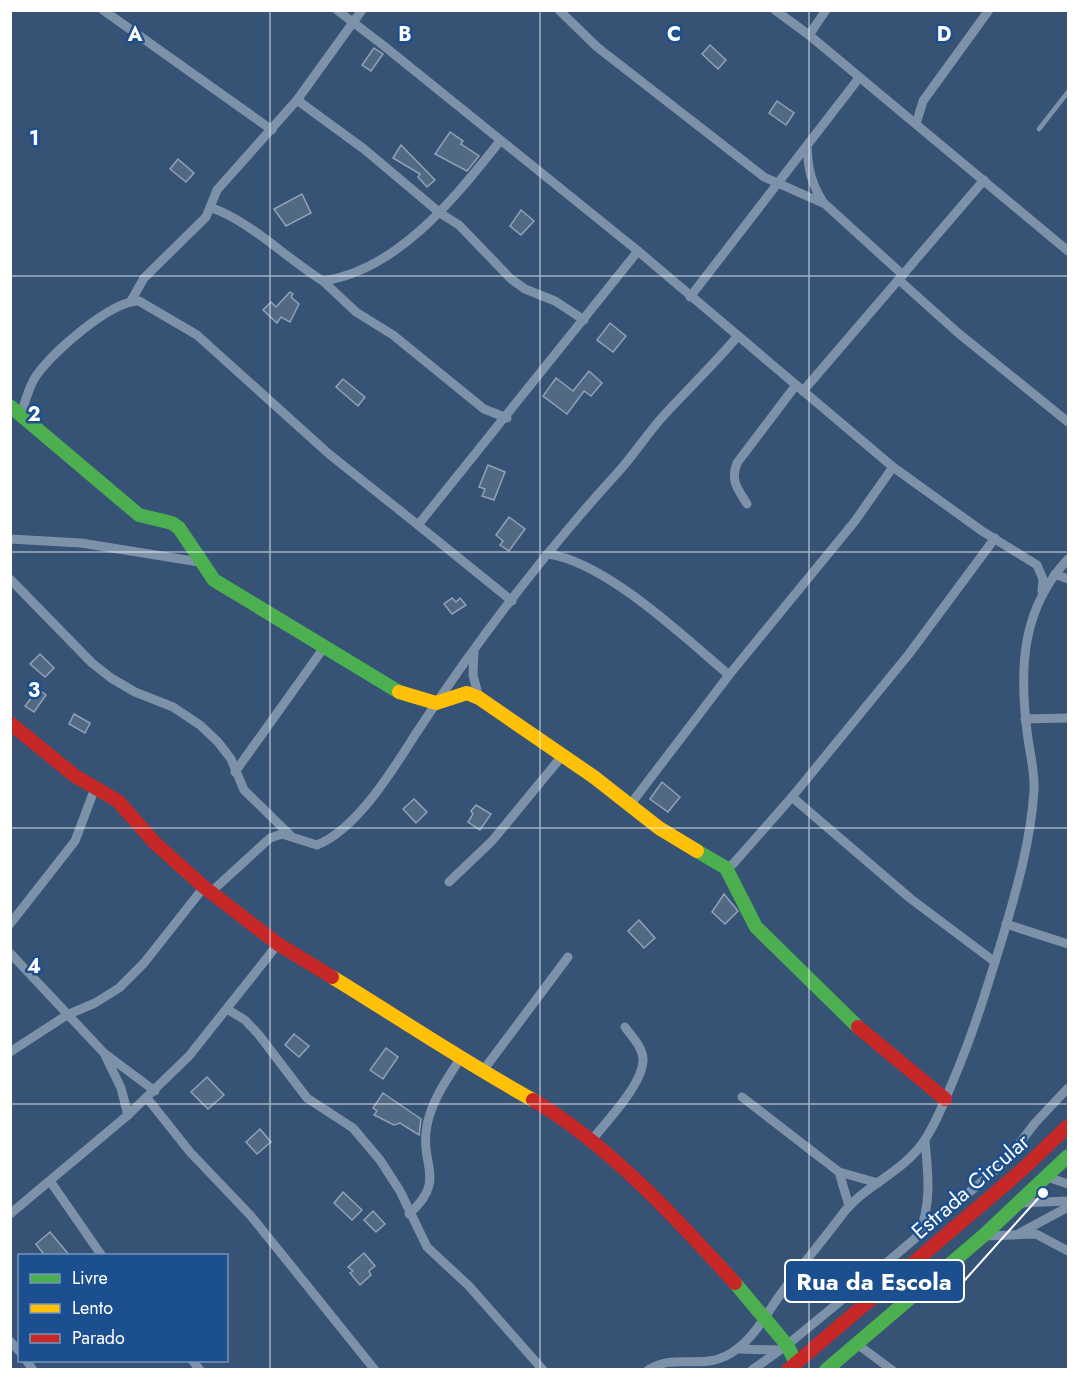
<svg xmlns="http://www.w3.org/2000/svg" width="1079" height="1380" font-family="Jost,sans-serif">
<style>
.building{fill:#526984;stroke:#92a2b6;stroke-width:1.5}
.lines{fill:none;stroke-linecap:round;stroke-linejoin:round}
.lane{stroke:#7d92a8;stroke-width:4.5}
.street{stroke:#7d92a8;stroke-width:9}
.fast{stroke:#4caf50;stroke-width:14}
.slow{stroke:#ffc107;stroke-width:14}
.jam{stroke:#c62828;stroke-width:14}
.grid{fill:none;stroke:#fff;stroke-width:1.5;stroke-opacity:0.55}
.labels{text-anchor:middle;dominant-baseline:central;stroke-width:5;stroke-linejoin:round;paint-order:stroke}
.street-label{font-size:22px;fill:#fff;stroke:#1b4f8f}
.grid-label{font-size:20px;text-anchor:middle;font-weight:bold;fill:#fff;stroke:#1b4f8f;stroke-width:5;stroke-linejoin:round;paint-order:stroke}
.leader{fill:none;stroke:#fff;stroke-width:2}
.callout-dot{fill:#fff;stroke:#1b4f8f;stroke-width:2}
.callout{fill:#1b4f8f;stroke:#fff;stroke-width:2}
.callout-label{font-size:24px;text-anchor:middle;font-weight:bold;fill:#fff}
</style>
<rect width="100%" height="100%" fill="#365274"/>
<!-- building -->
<g class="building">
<polygon points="710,45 726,60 718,69 702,54"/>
<polygon points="374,48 383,54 371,71 362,65"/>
<polygon points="777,101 794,113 786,125 769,113"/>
<polygon points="450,132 463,141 461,144 479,156 467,171 435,154"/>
<polygon points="401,145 435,180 427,187 418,177 420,174 393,158"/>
<polygon points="178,159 194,173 186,182 170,169"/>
<polygon points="302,194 311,213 286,226 274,209"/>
<polygon points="521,210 534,221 521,235 510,226"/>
<polygon points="290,292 293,294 291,297 299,304 290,322 281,317 277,323 263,310 271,302 276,307"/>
<polygon points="610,323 626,336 613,352 597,340"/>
<polygon points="589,371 602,383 591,396 584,391 567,414 543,396 556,378 573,391"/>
<polygon points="343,379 365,397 358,406 336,387"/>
<polygon points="488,465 505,472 494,500 482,496 485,489 479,487"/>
<polygon points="509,517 525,529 509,551 500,545 503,541 496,535"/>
<polygon points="452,598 456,602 460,598 466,605 452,614 444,604"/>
<polygon points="40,654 54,668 45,677 30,664"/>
<polygon points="38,689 46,695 34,712 25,706"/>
<polygon points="74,714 90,723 85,733 69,724"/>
<polygon points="662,782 680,797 668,812 650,799"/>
<polygon points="414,799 427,812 416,823 403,809"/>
<polygon points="476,805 491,814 480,830 468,822 473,814 471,811"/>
<polygon points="724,894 738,911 725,924 712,912"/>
<polygon points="639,920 655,938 644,948 628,931"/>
<polygon points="294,1034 309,1046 299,1057 285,1045"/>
<polygon points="386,1048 398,1057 383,1079 370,1070"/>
<polygon points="207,1077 224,1095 208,1109 191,1092"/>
<polygon points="383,1093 421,1119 419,1135 400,1123 394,1125 374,1115 377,1111 373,1108"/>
<polygon points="260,1129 271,1142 257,1154 246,1142"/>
<polygon points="343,1192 362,1210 352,1220 334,1203"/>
<polygon points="373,1211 385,1224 376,1232 364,1220"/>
<polygon points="50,1232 70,1256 45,1256 36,1244"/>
<polygon points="364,1253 375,1266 369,1271 371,1275 360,1285 350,1273 353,1271 348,1267"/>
</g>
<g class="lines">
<!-- lane -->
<polyline class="lane" points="1039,129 1068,92"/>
<!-- street -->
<g class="street">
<polyline points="103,10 272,130"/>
<polyline points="337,10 384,46 638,251 893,467 982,531 1037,565 1043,579 1042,591"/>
<polyline points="559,10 597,47 764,177 825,204 903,275"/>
<polyline points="775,10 809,35 1068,251"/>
<polyline points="809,35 826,10"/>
<polyline points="297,100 364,149 440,213 459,225 511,279 525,289 555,301 584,320"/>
<polyline points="916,124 923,101 989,10"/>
<path d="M807 146C808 169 811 183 823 202"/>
<path d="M212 208C250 221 287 259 323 281 399 270 456 196 500 141"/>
<polyline points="899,280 957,332 1068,422"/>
<polyline points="323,281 356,312 393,335 484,409 507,418"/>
<polyline points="690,297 859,78"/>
<polyline points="131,301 144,278 206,217 217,190 297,100 362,10"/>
<polyline points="803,391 984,180"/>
<path d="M21 415C25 402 28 388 36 376 53 352 110 301 139 301L197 335 329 454 418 525"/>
<path d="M747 504C738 489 730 481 737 463L796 385"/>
<polyline points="10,539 81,543 199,562"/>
<path d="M548 554C606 562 684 637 729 675"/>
<polyline points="1055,574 1068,579"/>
<polyline points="10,579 92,663 111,678 135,692 173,707 200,725 218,742 231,759 244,790 290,835"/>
<polyline points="512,601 418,525 638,251"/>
<polyline points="474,651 473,675 479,698"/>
<polyline points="1025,719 1068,718"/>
<polyline points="235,772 325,646"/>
<polyline points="792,797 909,654 995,538"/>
<polyline points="630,805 729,675 855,521 893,467"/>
<polyline points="726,868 733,864 792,797 911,899 995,962"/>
<polyline points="449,882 492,841 562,756"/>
<path d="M211 892 270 838 282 834 317 845C357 829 392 771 415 735 476 642 545 552 620 470 636 452 649 431 666 413 690 387 714 364 737 337"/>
<polyline points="10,924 75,841 95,788"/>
<polyline points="1006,924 1068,944"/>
<polyline points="10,953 104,1053 155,1091"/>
<polyline points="227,1009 245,1020 259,1035 307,1098 353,1128 380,1160 400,1191 427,1247 469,1286 543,1370"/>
<polyline points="10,1052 67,1015 95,1003 119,988 144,963 204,887"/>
<polyline points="105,1055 121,1088 128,1115"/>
<polyline points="482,1072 568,957"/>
<polyline points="742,1097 839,1172 878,1183"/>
<polyline points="147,1098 190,1152 251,1216 375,1370"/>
<path d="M591 1141C606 1122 644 1083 643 1059 642 1046 632 1037 625 1027"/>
<polyline points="839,1172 849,1206"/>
<polyline points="1047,1177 1068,1184"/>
<polyline points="50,1181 102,1256"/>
<polyline points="1019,1203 1068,1201"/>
<polyline points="10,1214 128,1115 189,1056 278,944"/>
<path d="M409 1214C448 1179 419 1166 427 1125 432 1100 447 1079 460 1059"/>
<polyline points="1020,1233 1068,1207"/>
<path d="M919 1234C932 1203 928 1173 925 1141"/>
<polyline points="985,1236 1036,1234 1068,1251"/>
<polyline points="10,1341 20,1352"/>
<polyline points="857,1344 892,1370"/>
<polyline points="738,1349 778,1350"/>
<polyline points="26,1360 33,1370"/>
<polyline points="192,1360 200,1370"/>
<path d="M648 1370C678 1351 705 1374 737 1349 755 1336 767 1313 780 1295 799 1268 821 1243 841 1216 863 1186 900 1174 922 1144 935 1126 944 1102 953 1081 973 1034 988 985 1003 936 1017 888 1031 840 1034 790 1035 771 1029 750 1027 731 1019 667 1022 608 1068 559"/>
<polyline points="752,1370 787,1345 871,1276 1006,1161 1035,1123 1068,1088"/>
</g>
<!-- fast -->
<g class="fast">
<polyline points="10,406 139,515 172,523 179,528 214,580 399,692"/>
<polyline points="697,851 726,868 756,927 858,1027"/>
<polyline points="735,1283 787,1345 796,1363"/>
<polyline points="826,1370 983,1236 1068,1156"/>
</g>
<!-- slow -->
<g class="slow">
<polyline points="399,692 436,703 467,693 479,698 594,777 659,828 697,851"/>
<path d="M332 977C399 1018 464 1062 533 1100"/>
</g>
<!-- jam -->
<g class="jam">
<polyline points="10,723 75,776 118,801 155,843 204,887 278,944 332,977"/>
<polyline points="858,1027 945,1099"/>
<path d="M533 1100C606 1142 679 1221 735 1283"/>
<polyline points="788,1370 1022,1170 1068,1126"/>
</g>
</g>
<!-- grid -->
<path class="grid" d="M270 10V1370M540 10V1370M809 10V1370M10 276H1068M10 552H1068M10 828H1068M10 1104H1068"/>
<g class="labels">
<!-- street labels -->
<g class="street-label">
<text transform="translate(970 1186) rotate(-41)">Estrada Circular</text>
</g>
</g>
<g class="grid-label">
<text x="135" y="41">A</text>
<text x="405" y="41">B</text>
<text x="674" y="41">C</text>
<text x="944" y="41">D</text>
<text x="34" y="145">1</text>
<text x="34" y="421">2</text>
<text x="34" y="697">3</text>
<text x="34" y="973">4</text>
</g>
<!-- callouts -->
<path class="leader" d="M1043 1193L964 1281"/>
<circle class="callout-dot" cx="1043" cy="1193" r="6"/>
<rect class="callout" x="785" y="1260" width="179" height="42" rx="6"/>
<g class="callout-label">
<text x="874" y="1290">Rua da Escola</text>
</g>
<!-- border -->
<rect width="1079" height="1380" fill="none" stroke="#ffffff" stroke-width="24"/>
<!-- legend -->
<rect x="18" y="1254" width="210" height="108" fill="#1b4f8f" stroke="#7695bc" stroke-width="1.5"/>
<rect x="30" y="1274" width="30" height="9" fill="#4caf50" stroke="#7695bc" stroke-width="1.5"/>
<text x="72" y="1284" font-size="18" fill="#ffffff">Livre</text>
<rect x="30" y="1304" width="30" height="9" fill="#ffc107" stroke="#7695bc" stroke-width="1.5"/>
<text x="72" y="1314" font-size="18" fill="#ffffff">Lento</text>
<rect x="30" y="1334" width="30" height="9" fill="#c62828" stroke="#7695bc" stroke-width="1.5"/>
<text x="72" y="1344" font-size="18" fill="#ffffff">Parado</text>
</svg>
